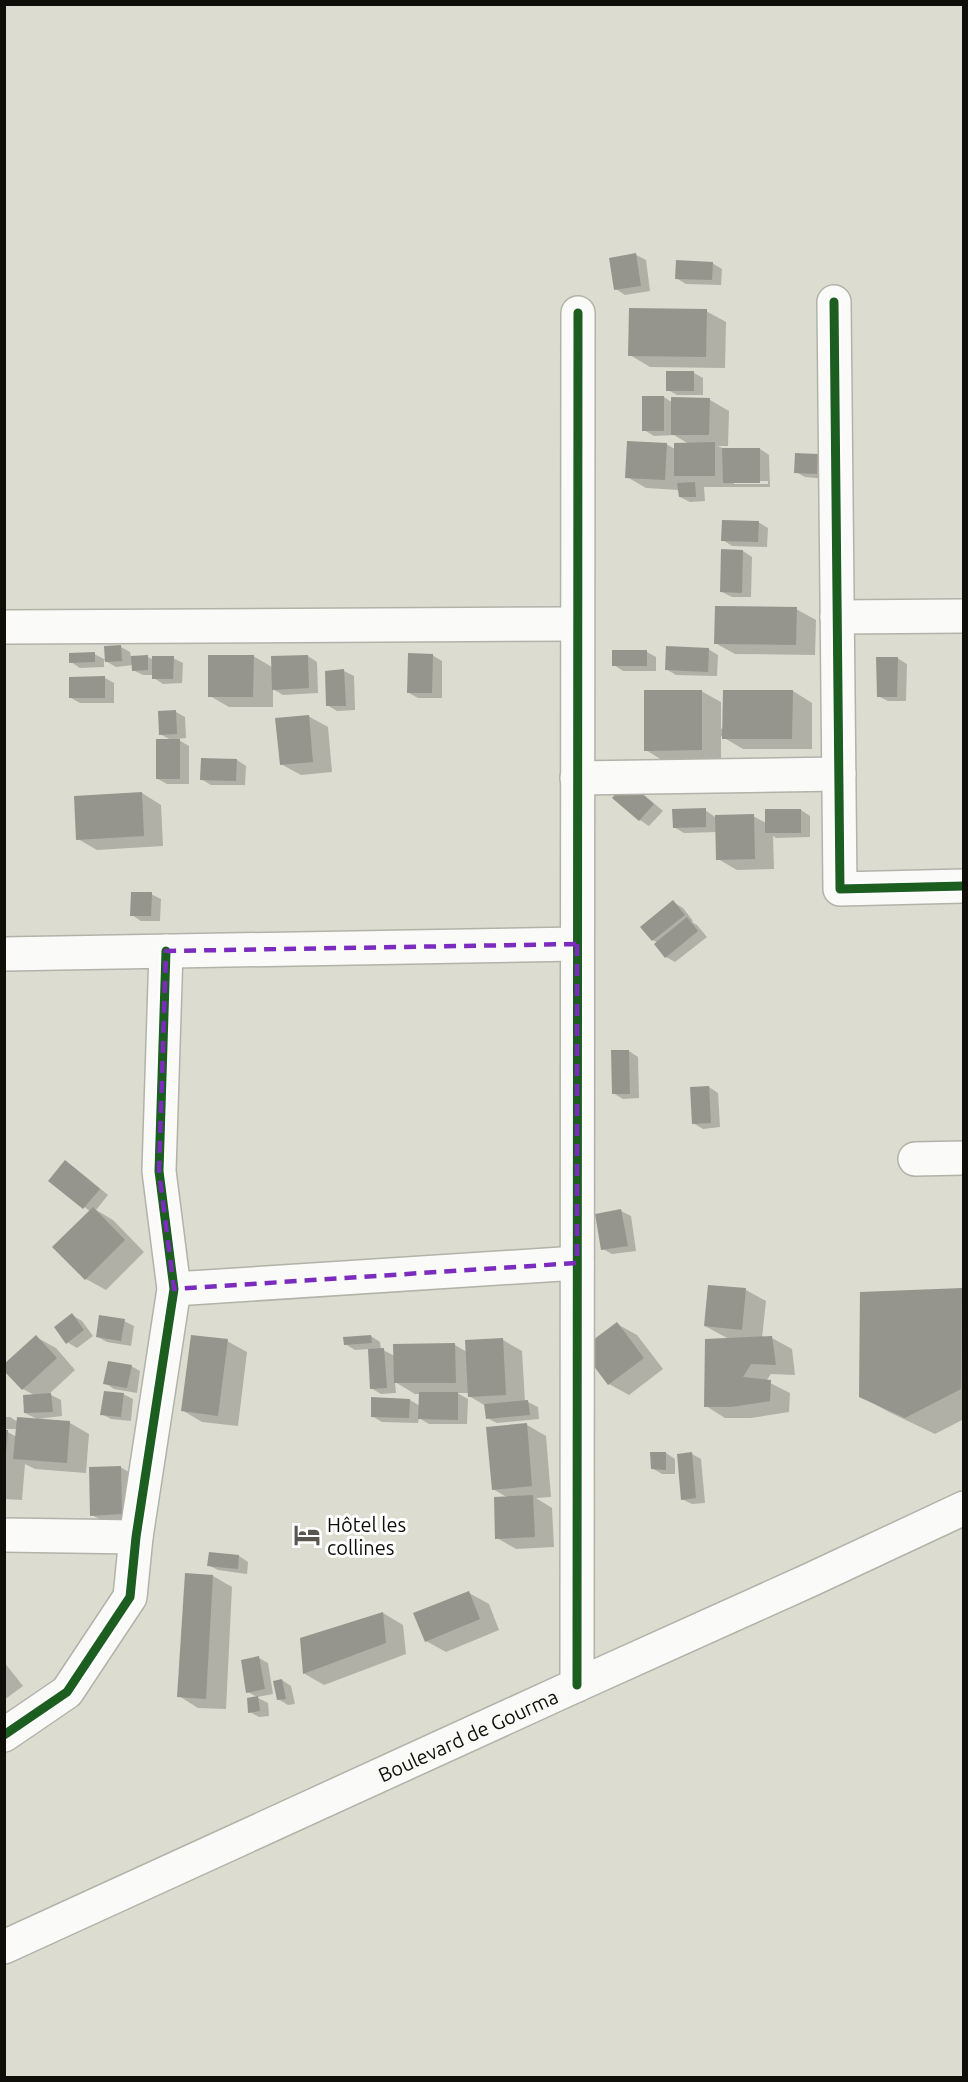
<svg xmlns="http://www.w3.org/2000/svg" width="968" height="2082" font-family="Ubuntu,sans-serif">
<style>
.shadow{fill:#0003;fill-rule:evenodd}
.building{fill:#96958d}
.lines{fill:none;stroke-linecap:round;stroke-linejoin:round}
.minor-casing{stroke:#b3b2a9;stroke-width:36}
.primary-casing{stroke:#b3b2a9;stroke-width:36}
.minor{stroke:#fafaf8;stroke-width:33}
.primary{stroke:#fafaf8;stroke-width:33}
.cycleway-casing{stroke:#fff;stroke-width:13}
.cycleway{stroke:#1b5e20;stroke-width:9}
.marked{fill:none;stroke:#7b2cbf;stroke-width:4.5;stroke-dasharray:12 8;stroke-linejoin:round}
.labels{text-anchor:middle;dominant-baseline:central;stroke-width:6;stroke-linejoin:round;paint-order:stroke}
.poi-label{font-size:20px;fill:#100e08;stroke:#fff;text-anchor:start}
.street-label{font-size:20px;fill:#100e08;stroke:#fff}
</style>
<rect width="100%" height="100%" fill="#dddcd1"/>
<!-- shadow -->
<g class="shadow">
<polygon points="636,255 646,260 650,291 625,295 616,289"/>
<polygon points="712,263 722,269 721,285 686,284 676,278"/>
<polygon points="706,311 726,322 725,368 650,367 630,355"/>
<polygon points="694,373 703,378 703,395 677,395 668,390"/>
<path d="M664 397 673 403 710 400 729 411 728 446H718L724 449H760L769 455 770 487H704L705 501 690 502 680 497 679 490 646 488 627 477 666 444 675 449 689 444 674 435 654 436 644 430ZM734 481H768V484H734Z"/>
<polygon points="817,456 827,461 826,479 805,477 796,472"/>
<polygon points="758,522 768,528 767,547 732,546 723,540"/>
<polygon points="743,551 752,557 751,597 732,597 722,592"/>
<polygon points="796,609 816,620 815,655 735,654 715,643"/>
<polygon points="121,647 130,652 131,657 148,657 154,660 173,658 183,663 182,683 163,684 154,678 154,675 143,675 133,670 133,665 116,667 104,660 104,667 80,668 71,662 94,654 106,660"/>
<polygon points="708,649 718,655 717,676 676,675 666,669"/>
<polygon points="647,652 656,657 656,671 623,671 614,665"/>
<polygon points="432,655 442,661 442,698 418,698 409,693"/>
<polygon points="253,656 272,667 308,656 317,662 318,693 283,695 273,689 273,707 229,707 210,696"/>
<polygon points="897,658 907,664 906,701 888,701 878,696"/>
<polygon points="344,671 354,676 355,710 337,711 327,705"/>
<polygon points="105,678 114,683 114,703 80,703 71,698"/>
<polygon points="701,691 721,702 721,729 793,691 812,703 812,749 743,749 721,736 721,761 665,762 646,750"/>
<polygon points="176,712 185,717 186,738 177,739 189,746 189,784 167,784 158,779 171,740 160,734"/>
<polygon points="308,716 328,727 332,772 301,775 281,764"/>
<polygon points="237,760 246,766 245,785 211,785 201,779"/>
<polygon points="637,789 663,811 649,826 640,820"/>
<polygon points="142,793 161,805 163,846 97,850 78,839"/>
<polygon points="705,810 715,817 753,816 766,823 801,810 810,816 810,837 776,838 773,836 774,869 737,870 718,859 717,832 684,833 674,827"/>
<polygon points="151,894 161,899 160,921 141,921 132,915"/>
<polygon points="673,902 683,908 693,921 692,922 697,925 707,937 675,962 666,957 658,943 653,940"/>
<polygon points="629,1051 638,1057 639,1098 623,1099 613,1093"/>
<polygon points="709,1087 718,1093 720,1127 703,1129 693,1123"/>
<polygon points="66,1162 75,1168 108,1195 96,1210 113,1220 144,1252 106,1290 86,1279 54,1247 91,1212 50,1181"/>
<polygon points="621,1211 631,1216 636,1251 612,1254 603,1249"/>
<polygon points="709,1287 746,1290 766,1301 762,1338 772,1338 792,1349 795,1375 771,1374 766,1381 790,1393 789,1412 751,1418 725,1418 706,1406 729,1339 705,1326"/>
<polygon points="961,1290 964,1291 964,1419 935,1434 889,1412 860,1396"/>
<polygon points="72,1315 82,1321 93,1336 77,1348 67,1342"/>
<polygon points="124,1321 134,1326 131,1346 107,1342 98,1337"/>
<polygon points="617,1324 637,1335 663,1369 629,1395 609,1384"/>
<polygon points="371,1336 380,1342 381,1349 395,1356 455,1345 467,1352 503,1340 522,1351 525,1402 528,1402 538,1407 539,1419 497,1423 487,1418 486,1406 469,1396 469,1393 457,1393 468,1399 467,1424 429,1424 419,1418 418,1423 382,1422 372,1416 410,1400 420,1406 420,1394 415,1394 395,1382 396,1393 381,1394 371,1388 369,1349 355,1350 345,1344"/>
<polygon points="36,1337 56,1348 75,1370 49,1394 61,1400 62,1416 37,1419 25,1413 36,1396 23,1389"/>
<polygon points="227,1341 247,1352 238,1426 202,1422 182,1410"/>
<polygon points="131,1366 140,1371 137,1393 114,1389 105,1383"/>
<polygon points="123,1394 133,1399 131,1421 111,1419 102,1414"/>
<polygon points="4,1417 10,1417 18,1422 70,1423 89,1434 86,1473 35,1469 25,1464 22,1500 4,1499 4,1430 17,1437 17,1429 4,1429"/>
<polygon points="527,1425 546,1436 551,1497 536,1498 552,1508 554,1547 516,1549 497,1538 508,1498 493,1489"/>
<polygon points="666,1453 675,1459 675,1474 662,1474 652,1468"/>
<polygon points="692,1454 701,1459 705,1503 692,1504 682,1499"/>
<polygon points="120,1467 140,1478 141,1525 111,1526 92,1515"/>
<polygon points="239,1556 248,1562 247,1574 218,1570 208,1565"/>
<polygon points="213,1576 232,1587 226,1709 198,1708 179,1696"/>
<polygon points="469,1593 489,1604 499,1630 446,1652 426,1641"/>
<polygon points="383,1613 403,1625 406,1654 324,1685 305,1674 301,1639"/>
<polygon points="259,1658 268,1663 273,1694 257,1697 248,1692"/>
<polygon points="4,1662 23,1686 4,1700"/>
<polygon points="282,1680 291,1686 295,1704 288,1705 278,1699"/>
<polygon points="258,1698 268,1703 269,1716 259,1717 250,1712"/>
</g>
<!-- building -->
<g class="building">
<polygon points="636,253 641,286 614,290 609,258"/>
<polygon points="676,260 713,262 712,280 675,279"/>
<polygon points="629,308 707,309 706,357 628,356"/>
<rect x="666" y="371" width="28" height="20"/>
<rect x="642" y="396" width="22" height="35"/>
<polygon points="671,397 710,398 709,435 671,435"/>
<polygon points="627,441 667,443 665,480 625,478"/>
<polygon points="715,442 715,476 674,476 674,443"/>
<polygon points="722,448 760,448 760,483 723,483"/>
<polygon points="795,453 818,454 817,474 794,473"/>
<polygon points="695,482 696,497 679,497 677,483"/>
<polygon points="722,520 759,521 758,542 721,541"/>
<polygon points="721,549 743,550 742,593 720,592"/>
<polygon points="715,606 797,607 796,645 714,644"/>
<polygon points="121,645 122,661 105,662 104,646"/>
<polygon points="666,646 709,648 708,672 665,670"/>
<rect x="612" y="650" width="35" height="16"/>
<polygon points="95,652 95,662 69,663 69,653"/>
<polygon points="408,653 433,654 432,693 407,693"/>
<polygon points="148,655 148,670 132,671 131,656"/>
<polygon points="208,655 254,655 253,697 208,697"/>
<polygon points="308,655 309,688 272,690 271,656"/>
<polygon points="152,656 174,656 173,679 152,679"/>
<polygon points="876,657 898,657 897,697 877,697"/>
<polygon points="344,669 346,706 326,706 325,671"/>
<polygon points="105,676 105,698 69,698 69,677"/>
<polygon points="644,690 702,690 702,750 644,751"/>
<polygon points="723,690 793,690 792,739 722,739"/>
<polygon points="176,710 177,734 159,735 158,711"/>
<polygon points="309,715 313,762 280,765 275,718"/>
<rect x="156" y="739" width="24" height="40"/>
<polygon points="201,758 237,759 236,781 200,780"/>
<polygon points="627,781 654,804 639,821 612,798"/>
<polygon points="142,792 144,836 76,840 74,796"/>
<polygon points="706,808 706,827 673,828 672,809"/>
<rect x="765" y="809" width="36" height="24"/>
<polygon points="754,814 755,859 716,860 715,815"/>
<polygon points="131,892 152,892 151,916 130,916"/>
<polygon points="673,900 685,915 652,941 640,927"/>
<polygon points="687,917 698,931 665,958 654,944"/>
<polygon points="611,1050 629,1050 630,1094 612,1094"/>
<polygon points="709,1086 711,1123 692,1124 690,1087"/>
<polygon points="65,1160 100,1189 83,1209 48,1181"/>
<polygon points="93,1207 125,1240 85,1280 52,1247"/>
<polygon points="621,1209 628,1246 601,1250 595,1214"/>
<polygon points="708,1285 746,1288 742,1330 704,1326"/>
<polygon points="962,1288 961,1389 905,1418 859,1397 860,1292"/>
<polygon points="72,1313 84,1330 66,1344 54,1327"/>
<polygon points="99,1315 125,1319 121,1341 96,1337"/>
<polygon points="617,1322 644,1358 608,1385 581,1349"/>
<polygon points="36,1335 57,1358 22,1390 4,1371 4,1364"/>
<polygon points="191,1335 228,1339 218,1416 181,1411"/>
<polygon points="371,1335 372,1343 344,1345 343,1337"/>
<polygon points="772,1336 776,1365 751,1364 743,1377 771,1380 770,1401 731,1407 704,1407 705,1339"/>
<polygon points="503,1338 506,1395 468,1397 465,1340"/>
<polygon points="455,1343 456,1383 394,1383 393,1344"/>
<polygon points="384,1348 387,1388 370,1389 368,1349"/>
<polygon points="108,1361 132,1365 127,1388 103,1384"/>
<polygon points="104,1391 124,1393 121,1417 100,1415"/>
<polygon points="419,1392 458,1392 458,1420 418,1419"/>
<polygon points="51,1393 53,1412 24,1413 23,1395"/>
<polygon points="371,1397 410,1399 409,1418 371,1417"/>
<polygon points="528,1400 530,1415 486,1419 484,1404"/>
<polygon points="17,1417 70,1421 67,1463 13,1459"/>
<polygon points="527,1423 532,1486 492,1490 486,1427"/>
<polygon points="4,1430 8,1430 6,1453 4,1453"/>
<polygon points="650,1452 666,1452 666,1470 651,1469"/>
<polygon points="692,1452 696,1498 681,1500 677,1454"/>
<polygon points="121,1466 122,1514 90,1516 89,1467"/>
<polygon points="533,1495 535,1537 495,1539 494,1497"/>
<polygon points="209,1552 239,1555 238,1569 207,1566"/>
<polygon points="185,1573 213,1575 206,1699 177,1697"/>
<polygon points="469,1591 480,1619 425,1642 413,1613"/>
<polygon points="383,1612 386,1643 303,1674 300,1638"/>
<polygon points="259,1656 265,1689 246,1693 241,1660"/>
<polygon points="282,1679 286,1699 277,1700 273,1681"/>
<polygon points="258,1696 260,1711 248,1713 247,1698"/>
</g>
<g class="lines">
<!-- minor casing -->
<g class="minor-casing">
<g id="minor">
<polyline points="834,302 840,889 964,886"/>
<polyline points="837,617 964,616"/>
<polyline points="4,627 577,624"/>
<polyline points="577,778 839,774"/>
<polyline points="4,954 577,944"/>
<polyline points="915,1159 964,1158"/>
<polyline points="174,1289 577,1263"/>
<polyline points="4,1535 136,1537"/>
<polyline points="577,1685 578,313"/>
<polyline points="4,1735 67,1692 130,1597 136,1537 174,1289 159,1171 166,951"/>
</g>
</g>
<!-- primary casing -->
<g class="primary-casing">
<g id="primary">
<path id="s1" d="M4 1947 577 1685 810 1580 964 1508"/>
</g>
</g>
<!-- minor -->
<use href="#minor" class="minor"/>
<!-- primary -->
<use href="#primary" class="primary"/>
<!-- cycleway casing -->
<g class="cycleway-casing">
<g id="cycleway">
<polyline points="834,302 840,889 964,886"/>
<polyline points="577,1685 578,313"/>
<polyline points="4,1735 67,1692 130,1597 136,1537 174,1289 159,1171 166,951"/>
</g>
</g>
<!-- cycleway -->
<use href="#cycleway" class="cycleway"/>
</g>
<!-- marked area -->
<path class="marked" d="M577 944V1263L174 1289 159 1171 166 951Z"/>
<!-- icons -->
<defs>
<g id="hotel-bare" transform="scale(2.07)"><path d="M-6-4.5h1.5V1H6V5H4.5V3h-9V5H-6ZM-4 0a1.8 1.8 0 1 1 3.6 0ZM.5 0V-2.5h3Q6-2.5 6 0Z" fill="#58564e" stroke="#fff" stroke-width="2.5" paint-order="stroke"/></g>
</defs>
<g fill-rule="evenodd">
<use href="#hotel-bare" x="307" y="1535"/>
</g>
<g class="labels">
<!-- poi labels -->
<g class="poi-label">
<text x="327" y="1524">Hôtel les<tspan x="327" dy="23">collines</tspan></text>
</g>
<!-- street labels -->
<g class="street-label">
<text stroke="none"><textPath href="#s1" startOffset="510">Boulevard de Gourma</textPath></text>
</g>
</g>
<!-- border -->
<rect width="968" height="2082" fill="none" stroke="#100e08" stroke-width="12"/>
</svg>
